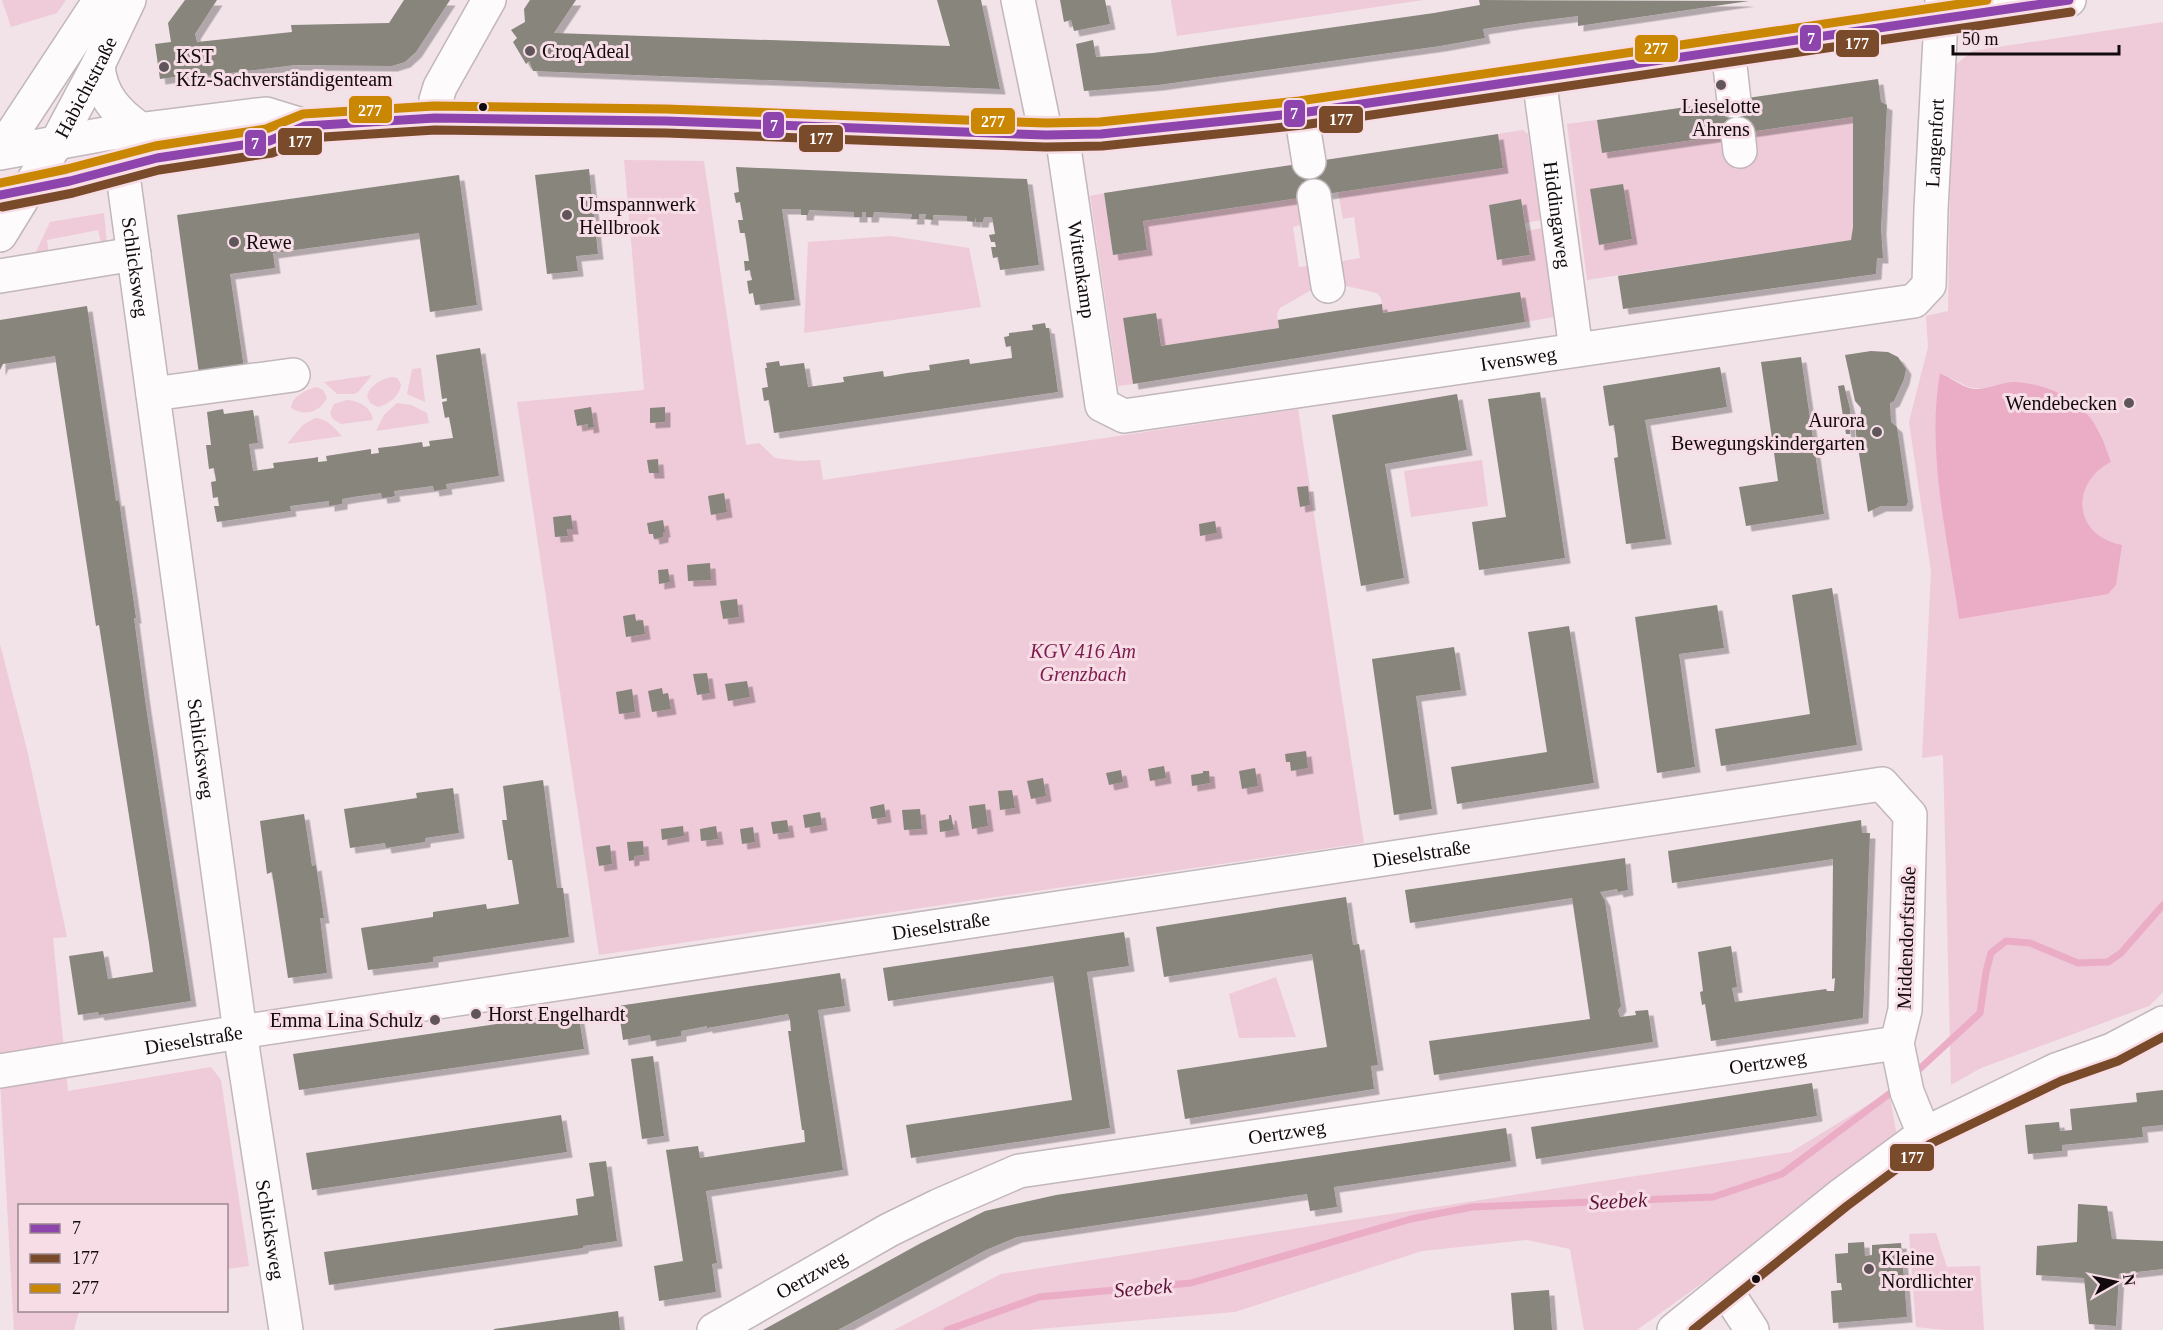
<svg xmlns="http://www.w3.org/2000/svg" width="2163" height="1330" font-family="'Times New Roman',serif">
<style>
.green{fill:#efcad8;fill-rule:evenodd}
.water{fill:#ebacc6}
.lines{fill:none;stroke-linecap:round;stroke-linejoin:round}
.stream{stroke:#ebacc6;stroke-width:7}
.building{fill:#87857c;filter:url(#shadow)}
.minor-casing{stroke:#c2b7bb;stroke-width:36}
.major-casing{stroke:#c2b7bb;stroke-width:36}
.minor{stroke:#fdfbfc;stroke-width:33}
.major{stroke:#fdfbfc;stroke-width:33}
.bus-1-casing{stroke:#f7dde6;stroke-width:14}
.bus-2-casing{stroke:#f7dde6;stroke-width:14}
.bus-3-casing{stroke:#f7dde6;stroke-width:14}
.bus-1{stroke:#8e44ad;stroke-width:9}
.bus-2{stroke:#7a4b2a;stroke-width:9}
.bus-3{stroke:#c98703;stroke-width:9}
.poi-dot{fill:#60565a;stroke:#f7dde6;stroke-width:2}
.bus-dot{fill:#120a0d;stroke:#f7dde6;stroke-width:2}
.labels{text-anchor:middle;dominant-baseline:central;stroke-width:6;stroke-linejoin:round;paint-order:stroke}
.poi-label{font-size:20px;fill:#120a0d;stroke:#f7dde6;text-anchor:start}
.street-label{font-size:20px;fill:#120a0d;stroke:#f7dde6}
.park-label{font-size:20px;font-style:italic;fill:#7d1b4f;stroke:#f7dde6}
.water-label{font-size:21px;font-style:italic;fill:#5d1239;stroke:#f7dde6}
.line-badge{stroke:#f7dde6;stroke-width:2}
.badge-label{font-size:16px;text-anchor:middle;font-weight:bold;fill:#fff}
</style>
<defs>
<filter id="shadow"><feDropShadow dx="5.5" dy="5.5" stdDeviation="0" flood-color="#0004"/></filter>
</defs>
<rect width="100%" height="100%" fill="#f1e3e8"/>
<!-- green -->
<g class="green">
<polygon points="2,0 66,0 57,13 11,27"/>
<polygon points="1171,0 1424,0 1177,36"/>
<path d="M2163 22V992L2149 1006 1981 1068 1951 1085 1943 755 1922 758 1931 571 1909 422 1928 347 1926 316 1948 311 1952 68 1972 51ZM1941 373 1968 387 1984 389 1999 385 2087 414 2099 431 2111 462C2074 482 2071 524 2111 543L1937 468Z"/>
<polygon points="1853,117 1853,227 1851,240 1587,280 1567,124 1597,120 1602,153"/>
<polygon points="1523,130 1528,134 1541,220 1525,223 1521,199 1489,205 1498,260 1530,255 1526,231 1543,228 1554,317 1525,322 1520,292 1383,313 1381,298 1377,293 1342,285 1332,263 1360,258 1354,217 1343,219 1338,192 1502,168 1498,134"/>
<polygon points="624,160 704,161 746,445 759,443 775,458 799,461 820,460 823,480 1298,409 1364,843 599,955 517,402 644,390"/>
<polygon points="1104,193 1113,255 1147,250 1143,221 1297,198 1301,225 1293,227 1299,267 1315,265 1313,289 1280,308 1277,314 1279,328 1161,346 1156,313 1123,318 1133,384 1118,386 1090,196"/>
<polygon points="104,213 107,245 102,247 98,230 47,240 49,257 34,256 50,222"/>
<polygon points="891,236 969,248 981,307 804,333 808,242"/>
<polygon points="421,368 425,402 407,394 412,369"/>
<polygon points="372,375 358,392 354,394 337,394 324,382"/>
<path d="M392 377 397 378 401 384C400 396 389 404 378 407L370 403 367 395C371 385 381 379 392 377Z"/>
<path d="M317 387 323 390 327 398C319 412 306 417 291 408 292 396 306 390 317 387Z"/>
<path d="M347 400C359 401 371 407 373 420L341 424 333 419 330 413 334 404Z"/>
<polygon points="397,403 411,405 427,413 429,423 376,431 384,415"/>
<path d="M315 418C327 418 334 428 342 436L287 444 303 425Z"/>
<polygon points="1482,460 1488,506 1411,517 1404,471"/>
<polygon points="0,644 28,754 67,937 53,938 68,1091 211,1067 221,1080 249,1266 227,1269 226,1206 20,1206 20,1310 79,1311 74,1330 14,1330 0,1079"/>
<polygon points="1276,977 1296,1037 1239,1038 1229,994"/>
<polygon points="1889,1092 1898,1142 1637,1330 1584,1330 1570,1249 1527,1240 1422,1251 1235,1312 1027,1330 894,1330 1001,1274 1791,1152"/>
<polygon points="1936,1233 1947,1267 1980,1266 1984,1330 1945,1330 1916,1327 1909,1234"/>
</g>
<!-- water -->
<path class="water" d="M1940 373C1949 377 1960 385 1969 388 1985 392 1999 382 2015 382 2049 384 2084 400 2099 432 2104 441 2107 452 2111 462 2069 484 2074 536 2122 545L2116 585 2108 594 1959 619C1948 539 1926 453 1940 373Z"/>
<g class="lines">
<!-- stream -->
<g class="stream">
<polyline points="1913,1075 1980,1013 1986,972 1991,953 2006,941 2030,943 2078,963 2108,962 2121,953 2163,905"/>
<polyline points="947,1330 1039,1297 1191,1283 1411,1219 1472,1207 1713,1197 1782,1174 1897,1088"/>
</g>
</g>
<!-- building -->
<g class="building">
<polygon points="185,0 217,0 195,34 197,42 292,32 291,25 389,23 404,0 450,0 416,52 405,62 392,66 295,65 182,79 182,76 160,79 155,44 171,42 168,23"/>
<polygon points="530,0 576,0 554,33 950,46 937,0 981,0 1000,89 533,71 529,61 526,64 513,42 517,38 511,30 525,22 524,9"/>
<polygon points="1060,0 1105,0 1110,24 1074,31 1071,20 1064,22"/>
<polygon points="1479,0 1749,1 1578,26 1578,16 1522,23 1483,29 1485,38 1440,46 1158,85 1084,91 1076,44 1093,40 1096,57 1153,53 1434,13 1480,5"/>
<polygon points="1878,79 1881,102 1887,105 1881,229 1883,258 1877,258 1876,274 1623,309 1618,276 1851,240 1853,227 1853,117 1602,153 1597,120"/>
<polygon points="1498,134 1503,168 1143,221 1147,250 1113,255 1104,193"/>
<polygon points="736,167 1027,179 1039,265 1000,270 998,257 993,258 991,247 996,247 995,242 991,242 989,235 995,234 992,217 984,217 983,222 976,222 976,217 975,222 967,221 967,216 933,215 933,220 925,219 926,214 919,214 919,219 911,219 912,214 874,212 873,217 866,217 866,212 862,212 862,217 854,217 854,212 809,210 808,215 801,215 801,209 782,209 795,300 755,305 753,293 749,294 747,281 752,280 750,270 745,271 744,261 749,261 745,233 740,233 738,220 743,220 740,202 736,203 734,193 739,192"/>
<polygon points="589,169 598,254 576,256 578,271 547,274 535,175"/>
<polygon points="459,175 477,305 430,312 419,233 273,253 275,268 230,274 245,375 200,381 177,215"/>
<polygon points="1623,184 1632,239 1599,245 1590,189"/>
<polygon points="1521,199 1530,255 1497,260 1489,205"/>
<polygon points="1520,292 1525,322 1133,384 1123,318 1156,313 1161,346 1279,328 1278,320 1329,312 1382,304 1383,313"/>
<polygon points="87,306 116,501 119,500 136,618 134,618 146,707 191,1001 99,1015 98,1012 78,1015 69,956 103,951 108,979 153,972 149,943 99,625 96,626 55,356 3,364 0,370 0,320"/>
<polygon points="1045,323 1046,328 1049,328 1058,392 774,433 769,400 764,401 762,388 768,387 765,368 767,368 766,363 779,361 780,366 804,363 808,387 844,382 843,377 883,371 884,377 907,373 930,370 929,365 969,359 970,364 1012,358 1011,346 1006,347 1004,337 1009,336 1009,333 1033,330 1032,325"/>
<polygon points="480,348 499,476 446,484 447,489 434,491 433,486 394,491 395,496 391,497 382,498 381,493 353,497 342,499 342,504 329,506 329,501 290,506 291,511 217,522 214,506 219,506 218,497 213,498 211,482 216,481 214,468 209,469 206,445 211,445 207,412 223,409 224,414 253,410 258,443 249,444 253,471 274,468 273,463 313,458 318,457 318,462 327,461 326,456 371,449 371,454 379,453 378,448 395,446 422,442 423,447 430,446 429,441 453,438 449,417 445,418 442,402 447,401 447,398 442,399 436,355"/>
<polygon points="1871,351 1888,352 1898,357 1906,369 1904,379 1894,401 1890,403 1891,422 1897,427 1908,502 1906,506 1881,506 1868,512 1856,434 1856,429 1860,426 1861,408 1855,401 1845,355"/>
<polygon points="1801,357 1824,514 1746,526 1739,487 1778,481 1761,362"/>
<polygon points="1720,367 1727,407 1645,420 1666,539 1626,544 1614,458 1618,457 1616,440 1614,425 1609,426 1603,386"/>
<polygon points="1844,385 1850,409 1850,434 1846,434 1838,386"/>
<polygon points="1540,392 1565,558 1479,570 1472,522 1506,517 1488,399"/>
<polygon points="1457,394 1467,450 1385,464 1404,578 1361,586 1332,415"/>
<polygon points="591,407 594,427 588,428 588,424 577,426 574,410"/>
<polygon points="665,407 665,422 650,423 650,408"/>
<polygon points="658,459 659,473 649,473 647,460"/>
<polygon points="1308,486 1310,505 1300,507 1297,487"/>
<polygon points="724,493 727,512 711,515 708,496"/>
<polygon points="571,515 573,529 567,529 568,536 555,537 553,517"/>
<polygon points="663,520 665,532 663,532 663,537 654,539 653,534 649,534 647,523"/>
<polygon points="1215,521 1217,533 1200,536 1199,524"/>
<polygon points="710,563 711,580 688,581 687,565"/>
<polygon points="668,569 670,582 659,584 658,570"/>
<polygon points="1832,588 1857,745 1721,766 1715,729 1810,714 1792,595"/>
<polygon points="737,599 739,617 723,619 720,601"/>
<polygon points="1717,605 1724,648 1679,654 1695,767 1657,773 1635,617"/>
<polygon points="635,614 636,621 643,620 645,634 626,637 623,616"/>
<polygon points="1569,626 1594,783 1457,804 1451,767 1547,752 1528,632"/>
<polygon points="1454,647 1461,690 1416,696 1432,809 1394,815 1372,659"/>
<polygon points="707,673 710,693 697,695 693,674"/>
<polygon points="747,681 750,697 728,701 725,684"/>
<polygon points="662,688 663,694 668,693 671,709 652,712 648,691"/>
<polygon points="632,689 635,712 619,714 616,692"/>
<polygon points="1306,751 1308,768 1291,771 1290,762 1286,762 1285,754"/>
<polygon points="1164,766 1166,778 1150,781 1148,769"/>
<polygon points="1255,768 1258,786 1242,789 1239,771"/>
<polygon points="1121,770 1123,782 1109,785 1106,773"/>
<polygon points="1203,771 1209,771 1210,783 1192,786 1191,775 1203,773"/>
<polygon points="1043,778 1046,796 1031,799 1027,781"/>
<polygon points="543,780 557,888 563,888 569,937 433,957 433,962 368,970 361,928 433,917 433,912 486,904 487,909 519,904 512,860 508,860 502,820 507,820 503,786"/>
<polygon points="453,788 459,833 425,838 425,842 386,848 385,843 350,848 344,809 417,798 416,793"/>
<polygon points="1012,790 1015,808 1000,810 998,791"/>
<polygon points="884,804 886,817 872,819 870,807"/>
<polygon points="985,804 988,826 972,829 969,806"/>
<polygon points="920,809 922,829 904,830 902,810"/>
<polygon points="820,812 822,825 805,828 803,815"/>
<polygon points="304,814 312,866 316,865 324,918 320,918 327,973 288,978 272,872 267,874 260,821"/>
<polygon points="949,815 951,815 954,830 940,832 939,821 949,819"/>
<polygon points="787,820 789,832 773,834 771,822"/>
<polygon points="1861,820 1862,833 1870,833 1863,1018 1711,1041 1705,1004 1702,1005 1700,992 1703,991 1698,952 1731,946 1737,987 1732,988 1735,1002 1826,989 1827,991 1834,991 1835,978 1832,979 1833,859 1672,883 1668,851"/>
<polygon points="683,826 684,836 662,840 661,829"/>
<polygon points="716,826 718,839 701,841 700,829"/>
<polygon points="753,827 755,842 742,844 740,829"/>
<polygon points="643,841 644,855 634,856 634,860 629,861 627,842"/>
<polygon points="610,845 612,864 599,866 596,847"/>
<polygon points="1625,858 1628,890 1618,892 1617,889 1600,892 1605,901 1607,915 1621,1006 1618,1010 1620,1017 1636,1015 1635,1011 1648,1010 1653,1042 1434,1075 1429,1041 1590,1019 1572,898 1410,923 1405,890"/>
<polygon points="1346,897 1353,945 1359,944 1378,1065 1371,1066 1374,1089 1185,1119 1177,1070 1327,1047 1312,954 1164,977 1156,927"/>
<polygon points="1124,932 1129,966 1087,972 1110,1128 911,1158 906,1125 1072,1100 1053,976 888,1001 883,968"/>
<polygon points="840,973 845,1006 818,1010 843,1170 706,1191 717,1263 712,1264 716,1292 659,1301 654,1266 683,1261 666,1150 698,1146 700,1158 805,1142 804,1130 802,1130 788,1031 791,1031 790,1020 788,1014 707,1028 707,1026 681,1031 681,1036 651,1041 650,1035 623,1040 618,1006"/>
<polygon points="578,1012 584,1049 299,1090 293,1054"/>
<polygon points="653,1056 664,1136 642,1139 631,1059"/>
<polygon points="1812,1083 1817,1116 1536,1159 1531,1127"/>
<polygon points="2163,1090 2163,1125 2142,1127 2143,1137 2062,1145 2062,1151 2028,1154 2025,1125 2059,1122 2060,1131 2072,1130 2070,1109 2137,1102 2136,1093"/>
<polygon points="561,1115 567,1152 312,1190 306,1153"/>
<polygon points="1506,1128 1511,1161 1334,1187 1337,1207 1310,1211 1307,1194 1017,1237 986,1250 838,1330 763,1330 921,1243 985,1211 1056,1195"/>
<polygon points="606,1161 617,1241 583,1246 583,1248 329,1285 324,1252 578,1215 576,1199 594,1196 589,1163"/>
<polygon points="2078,1204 2107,1206 2112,1239 2163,1241 2163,1269 2119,1274 2116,1326 2089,1324 2084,1278 2036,1275 2037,1246 2077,1242"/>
<polygon points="1864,1242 1865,1256 1872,1255 1872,1245 1901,1243 1907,1317 1833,1323 1831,1291 1842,1290 1841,1283 1837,1283 1835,1254 1848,1253 1848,1243"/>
<polygon points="1549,1290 1552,1330 1514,1330 1511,1293"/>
<polygon points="618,1311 620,1330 494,1330 494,1329"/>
</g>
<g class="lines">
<!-- minor casing -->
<g class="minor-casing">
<g id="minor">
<polyline points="1018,0 1046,135"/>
<polyline points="1728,49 1734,101"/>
<path d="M98 65C100 95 117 113 140 129"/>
<path id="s1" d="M1539 78 1576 350"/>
<polyline points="1301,113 1309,162"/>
<polyline points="435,118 436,100 440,87 489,0"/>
<polyline points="1738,134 1740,151"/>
<path id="s2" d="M1062 135 1102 405 1124 416 1914 301 1929 285 1931 209 1942 0"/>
<polyline points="0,153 105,134 266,114 305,126"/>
<path id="s3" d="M122 168 240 1032 286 1330"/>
<polyline points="0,195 70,181 157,158 269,141 305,126 435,118 666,121 1046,135 1101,134 1301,113 2069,0"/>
<polyline points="1314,196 1328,286"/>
<polyline points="0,276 134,254"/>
<polyline points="153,394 293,375"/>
<path id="s4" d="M0 1071 240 1032 859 938 1882 784 1910 815 1905 1010 1897 1043 1907 1092 1924 1134"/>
<polyline points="1725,1289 1752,1330"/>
<path id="s5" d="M714 1330 889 1230 938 1206 1019 1171 1897 1043"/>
<polyline points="1674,1330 1840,1196 1924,1134 2056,1070 2112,1050 2163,1023"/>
</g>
</g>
<!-- major casing -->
<g class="major-casing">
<g id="major">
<polyline points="0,152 100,0"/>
<path id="s6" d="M0 235 57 142 98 65 129 0"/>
</g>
</g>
<!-- minor -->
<use href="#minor" class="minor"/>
<!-- major -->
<use href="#major" class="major"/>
<!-- bus-1 casing -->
<g class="bus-1-casing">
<polyline id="bus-1" points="0,195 70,181 157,158 269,141 305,126 435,118 666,121 1046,135 1101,134 1301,113 2069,0"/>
</g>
<!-- bus-2 casing -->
<g class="bus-2-casing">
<g id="bus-2">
<polyline points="2,207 73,193 159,170 272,153 308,138 435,130 666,133 1046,147 1102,146 1303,125 2071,12"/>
<polyline points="1693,1330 1847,1206 1930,1144 2061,1081 2118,1061 2163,1037"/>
</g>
</g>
<!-- bus-3 casing -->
<g class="bus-3-casing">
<polyline id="bus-3" points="0,183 67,169 155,146 266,129 303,114 434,106 666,109 1046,123 1100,122 1299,101 1987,0"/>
</g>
<!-- bus-1 -->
<use href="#bus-1" class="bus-1"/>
<!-- bus-2 -->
<use href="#bus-2" class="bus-2"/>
<!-- bus-3 -->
<use href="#bus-3" class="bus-3"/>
</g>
<!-- markers -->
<g class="poi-dot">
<circle cx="530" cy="51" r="6"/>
<circle cx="164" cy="67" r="6"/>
<circle cx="1721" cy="85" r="6"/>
<circle cx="567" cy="215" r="6"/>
<circle cx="234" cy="242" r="6"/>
<circle cx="2129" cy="403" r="6"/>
<circle cx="1877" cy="432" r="6"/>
<circle cx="476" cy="1014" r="6"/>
<circle cx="435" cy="1020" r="6"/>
<circle cx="1869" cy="1269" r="6"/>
</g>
<g class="bus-dot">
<circle cx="483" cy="107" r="5"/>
<circle cx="1756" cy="1279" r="5"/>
</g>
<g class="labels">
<!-- poi labels -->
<g class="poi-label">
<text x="542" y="51">CroqAdeal</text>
<text x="176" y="56">KST<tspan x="176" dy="23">Kfz-Sachverständigenteam</tspan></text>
<text x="1721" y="106" text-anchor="middle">Lieselotte<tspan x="1721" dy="23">Ahrens</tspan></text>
<text x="579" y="204">Umspannwerk<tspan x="579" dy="23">Hellbrook</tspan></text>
<text x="246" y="242">Rewe</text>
<text x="2117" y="403" text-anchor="end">Wendebecken</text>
<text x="1865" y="420" text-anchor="end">Aurora<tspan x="1865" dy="23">Bewegungskindergarten</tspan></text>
<text x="488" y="1014">Horst Engelhardt</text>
<text x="423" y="1020" text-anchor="end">Emma Lina Schulz</text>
<text x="1881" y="1258">Kleine<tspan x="1881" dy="23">Nordlichter</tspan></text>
</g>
<!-- street labels -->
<g class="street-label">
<text stroke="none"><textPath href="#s6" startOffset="171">Habichtstraße</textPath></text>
<text stroke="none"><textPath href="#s2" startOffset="1260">Langenfort</textPath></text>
<text stroke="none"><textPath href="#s1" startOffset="138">Hiddingaweg</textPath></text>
<text stroke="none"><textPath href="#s3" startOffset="100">Schlicksweg</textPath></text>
<text stroke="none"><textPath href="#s2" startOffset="136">Wittenkamp</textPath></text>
<text stroke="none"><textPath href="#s2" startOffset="696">Ivensweg</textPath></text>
<text stroke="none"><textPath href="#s3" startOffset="586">Schlicksweg</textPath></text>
<text stroke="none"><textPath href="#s4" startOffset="1438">Dieselstraße</textPath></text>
<text stroke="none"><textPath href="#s4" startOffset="952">Dieselstraße</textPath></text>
<text transform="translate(1906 938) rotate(-88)">Middendorfstraße</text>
<text stroke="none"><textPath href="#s4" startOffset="196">Dieselstraße</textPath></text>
<text stroke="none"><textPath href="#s5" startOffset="1101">Oertzweg</textPath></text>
<text stroke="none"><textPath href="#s5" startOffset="615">Oertzweg</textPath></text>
<text stroke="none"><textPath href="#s3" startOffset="1072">Schlicksweg</textPath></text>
<text stroke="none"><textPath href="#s5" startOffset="112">Oertzweg</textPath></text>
</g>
<!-- park labels -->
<g class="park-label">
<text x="1083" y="651">KGV 416 Am<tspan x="1083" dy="23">Grenzbach</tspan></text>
</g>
<!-- water labels -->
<g class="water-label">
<text transform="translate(1618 1201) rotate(-3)">Seebek</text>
<text transform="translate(1143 1288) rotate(-5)">Seebek</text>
</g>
</g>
<g class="line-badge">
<rect x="1799" y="24" width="23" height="28" rx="6" fill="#8e44ad"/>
<rect x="1835" y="29" width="45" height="29" rx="6" fill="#7a4b2a"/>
<rect x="1634" y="34" width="45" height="29" rx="6" fill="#c98703"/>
<rect x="348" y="95" width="45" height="29" rx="6" fill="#c98703"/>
<rect x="1283" y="99" width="23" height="29" rx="6" fill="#8e44ad"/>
<rect x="1318" y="105" width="46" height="29" rx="6" fill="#7a4b2a"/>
<rect x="970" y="107" width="46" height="28" rx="6" fill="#c98703"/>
<rect x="762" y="111" width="23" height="28" rx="6" fill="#8e44ad"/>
<rect x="798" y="124" width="46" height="29" rx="6" fill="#7a4b2a"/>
<rect x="277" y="127" width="46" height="29" rx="6" fill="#7a4b2a"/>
<rect x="244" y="129" width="23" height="28" rx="6" fill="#8e44ad"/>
<rect x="1889" y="1143" width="46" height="29" rx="6" fill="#7a4b2a"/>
</g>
<g class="badge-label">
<text x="1811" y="44">7</text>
<text x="1857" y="49">177</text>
<text x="1656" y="54">277</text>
<text x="370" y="116">277</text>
<text x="1294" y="119">7</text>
<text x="1341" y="125">177</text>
<text x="993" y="127">277</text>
<text x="774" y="131">7</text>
<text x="821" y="144">177</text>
<text x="300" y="147">177</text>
<text x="255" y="149">7</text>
<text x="1912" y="1163">177</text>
</g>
<!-- legend -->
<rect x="18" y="1204" width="210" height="108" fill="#f7dde6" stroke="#9b898f" stroke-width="1.5"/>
<rect x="30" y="1224" width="30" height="9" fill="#8e44ad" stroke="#9b898f" stroke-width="1.5"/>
<text x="72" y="1234" font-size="18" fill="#120a0d">7</text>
<rect x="30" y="1254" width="30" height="9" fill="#7a4b2a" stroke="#9b898f" stroke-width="1.5"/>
<text x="72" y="1264" font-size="18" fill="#120a0d">177</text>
<rect x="30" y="1284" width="30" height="9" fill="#c98703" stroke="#9b898f" stroke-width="1.5"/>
<text x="72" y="1294" font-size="18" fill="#120a0d">277</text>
<!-- north arrow -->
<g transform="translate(2115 1282) rotate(81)" stroke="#f7dde6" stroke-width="4.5" paint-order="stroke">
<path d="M0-4.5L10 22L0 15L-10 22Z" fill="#120a0d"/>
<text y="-9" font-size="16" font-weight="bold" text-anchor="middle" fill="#120a0d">N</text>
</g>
<!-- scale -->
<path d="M1953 45v9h166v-9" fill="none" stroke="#120a0d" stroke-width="3"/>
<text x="1962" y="45" font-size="18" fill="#120a0d" stroke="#f7dde6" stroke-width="4.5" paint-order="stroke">50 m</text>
</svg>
